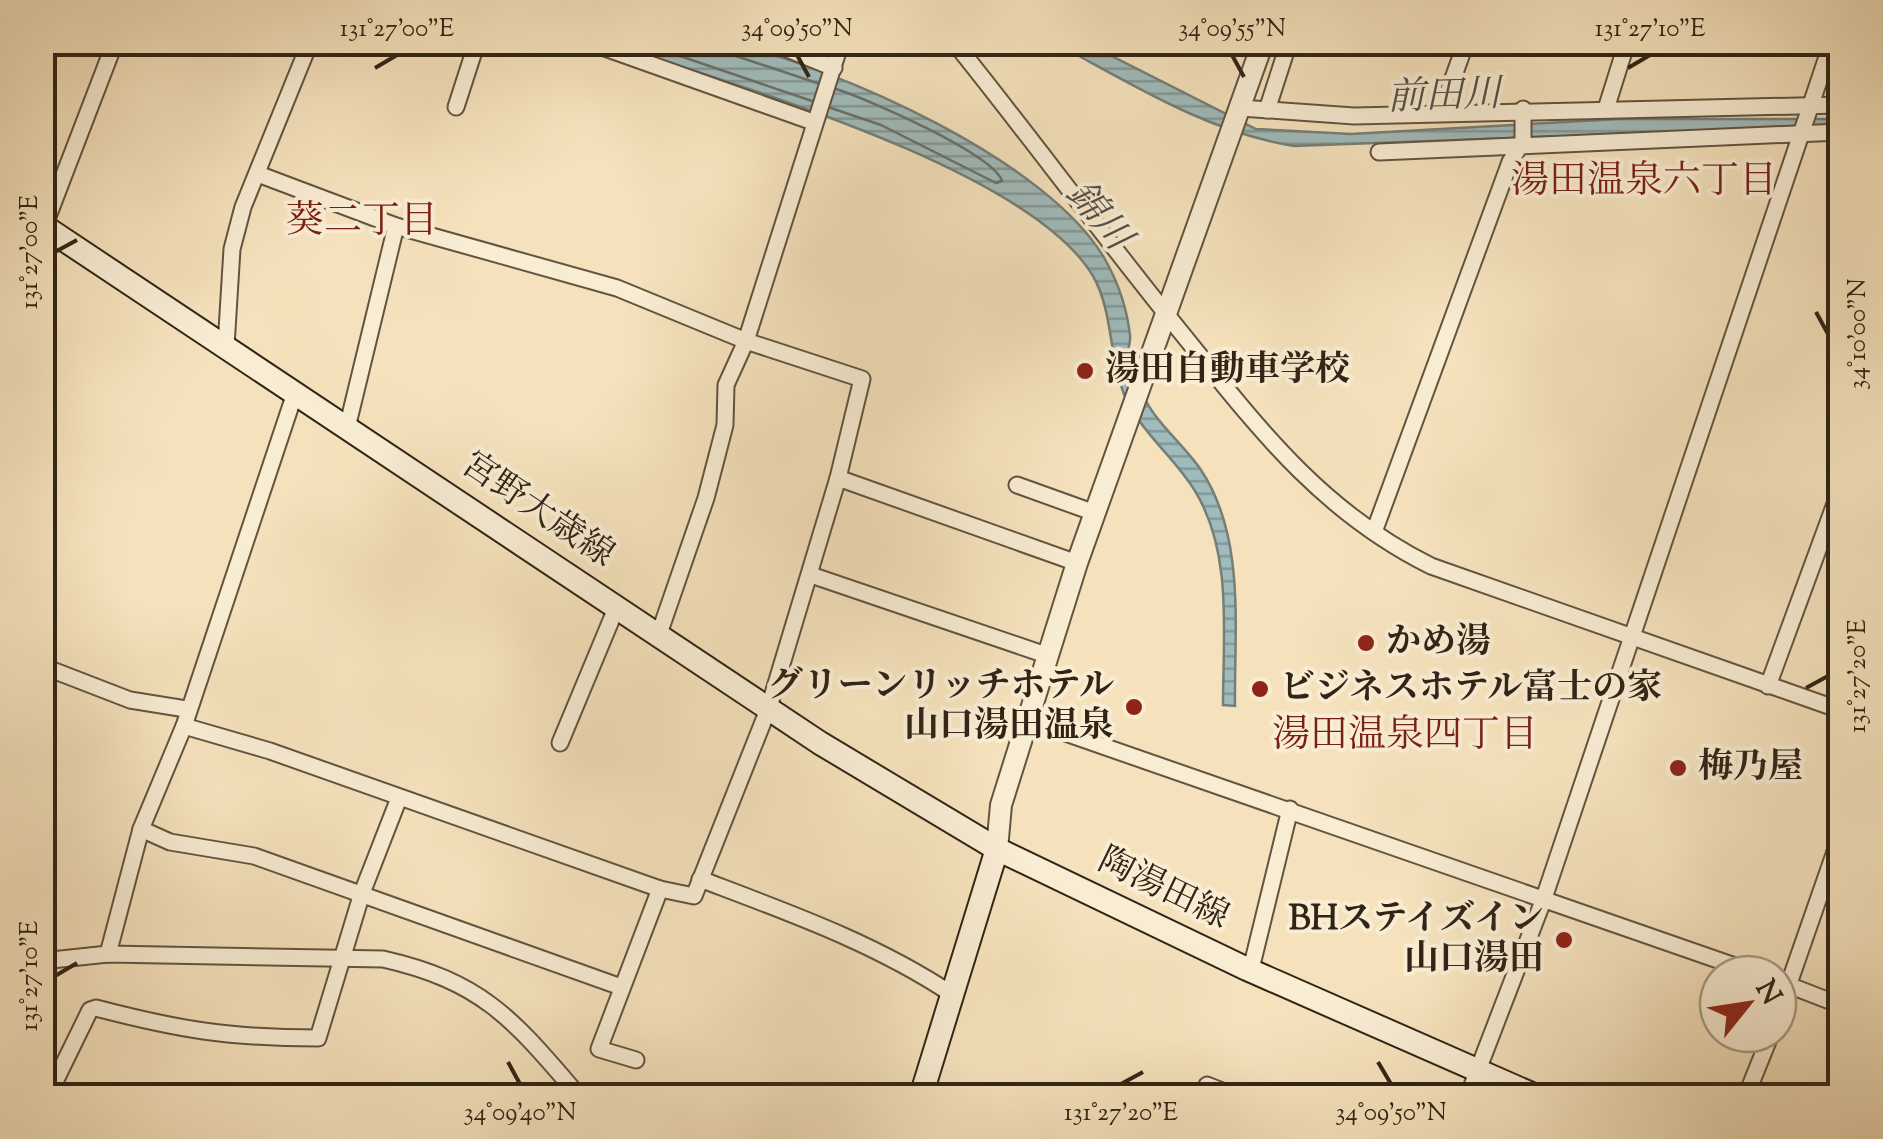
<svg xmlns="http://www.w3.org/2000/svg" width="1883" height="1139" font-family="'Sorts Mill Goudy','Noto Serif JP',serif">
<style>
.water{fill:url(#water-rules);stroke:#747f79;stroke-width:2.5}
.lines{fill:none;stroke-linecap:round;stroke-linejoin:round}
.shore{stroke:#687068;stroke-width:2.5}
.minor-casing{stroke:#625440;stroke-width:19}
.tertiary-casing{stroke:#625440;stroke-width:24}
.secondary-casing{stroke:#312416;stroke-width:26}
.minor{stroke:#f8ecd3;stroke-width:15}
.tertiary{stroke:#f8ecd3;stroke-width:20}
.secondary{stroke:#f8ecd3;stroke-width:22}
.ticks{fill:none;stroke:#312416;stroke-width:4}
.poi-dot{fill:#8f2418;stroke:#f8ecd3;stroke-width:4}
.labels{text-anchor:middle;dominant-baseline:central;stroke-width:8;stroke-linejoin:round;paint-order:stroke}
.poi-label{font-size:35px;font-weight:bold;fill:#312416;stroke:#f8ecd3;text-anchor:start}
.street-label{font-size:35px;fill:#312416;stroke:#f8ecd3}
.water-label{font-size:38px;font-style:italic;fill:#525148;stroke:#f8ecd3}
.neighbourhood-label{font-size:38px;fill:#7a1f14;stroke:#f8ecd3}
.neatline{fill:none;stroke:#312416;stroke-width:4}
.ticks-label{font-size:25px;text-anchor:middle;fill:#312416}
</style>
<defs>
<pattern id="water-rules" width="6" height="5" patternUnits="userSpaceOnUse" patternTransform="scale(2.5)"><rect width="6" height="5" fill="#a0bbbb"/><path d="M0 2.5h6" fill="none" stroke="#839897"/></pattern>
</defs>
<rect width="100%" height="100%" fill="#f5e2bc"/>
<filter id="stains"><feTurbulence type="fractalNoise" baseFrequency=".002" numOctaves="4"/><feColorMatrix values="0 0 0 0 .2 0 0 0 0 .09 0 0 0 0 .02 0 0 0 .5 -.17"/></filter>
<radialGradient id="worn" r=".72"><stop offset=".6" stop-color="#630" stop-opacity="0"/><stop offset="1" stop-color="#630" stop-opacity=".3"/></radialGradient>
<!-- water -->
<g class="water">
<path d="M608 43C646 43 692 35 729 43 837 67 1053 162 1107 263 1119 285 1127 310 1130 335 1131 343 1127 350 1128 357 1128 369 1140 387 1145 399 1158 425 1185 446 1201 470 1246 538 1234 628 1235 706L1223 705C1223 635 1233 553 1195 491 1177 461 1148 438 1130 407 1108 368 1115 314 1093 276 1029 168 728 83 608 43Z"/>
<path d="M1055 43H1086L1256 129 1351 134 1619 119H1840V126L1294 146C1207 132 1132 84 1055 43Z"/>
</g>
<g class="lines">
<!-- shore -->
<g class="shore">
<polyline points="639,42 812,101"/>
<polyline points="729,42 736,56 817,83"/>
<path d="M831 108 881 125 996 183 1002 181C993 154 868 99 836 89"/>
</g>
<!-- minor casing -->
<g class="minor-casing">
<g id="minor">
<polyline points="588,42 813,122"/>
<polyline points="770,42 834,68"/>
<path d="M954 42C1032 139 1105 239 1184 336 1258 428 1322 512 1431 566L1840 710"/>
<polyline points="1400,42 1496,42"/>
<polyline points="456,107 477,42"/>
<polyline points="1241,108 1354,116 1840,105"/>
<polyline points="1606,109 1627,42"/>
<polyline points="1267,110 1289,42"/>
<polyline points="1441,112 1466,42"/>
<polyline points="1379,152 1840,132"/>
<polyline points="258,174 396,226 617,288 746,341 862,379 838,478"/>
<polyline points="44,227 115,42"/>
<polyline points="226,346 232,249 243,207 310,42"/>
<polyline points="347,428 396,226"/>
<polyline points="1017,485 1095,513"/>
<polyline points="1374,532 1510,162 1523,141 1523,109"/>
<polyline points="811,575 1049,656"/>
<polyline points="659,634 706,498 725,425 726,385 746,341 841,42"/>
<polyline points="42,666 130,700 186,709"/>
<polyline points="1768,686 1840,490"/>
<polyline points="1028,720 1758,974"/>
<polyline points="184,726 270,751 660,889 694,896 769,707 838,478 1077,563"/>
<polyline points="560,743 617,606"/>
<polyline points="141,829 170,842 254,856 621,987"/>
<path d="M700 879C787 912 875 943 953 995"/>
<polyline points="108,954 141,829 184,726 295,393"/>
<path d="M42 961 108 954 383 959C485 982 515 1022 579 1096"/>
<polyline points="1251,969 1290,809"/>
<polyline points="1778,981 1840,1005"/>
<polyline points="1778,1015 1840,837"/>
<polyline points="636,1060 599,1049 660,889"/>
<path d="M48 1096 90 1010 96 1008C180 1030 230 1038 318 1038L362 893 399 798"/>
<polyline points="1203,1096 1207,1085 1235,1096"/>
<polyline points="1468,1096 1543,901 1832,42"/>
<polyline points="1746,1096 1771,1034"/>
</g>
</g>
<!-- tertiary casing -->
<g class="tertiary-casing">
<polyline id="tertiary" points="997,849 1001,805 1077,563 1263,42"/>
</g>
<!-- secondary casing -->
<g class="secondary-casing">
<g id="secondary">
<polyline points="42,225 820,743 997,849 1247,969 1536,1096"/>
<polyline points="921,1096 997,849"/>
</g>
</g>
<!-- minor -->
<use href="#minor" class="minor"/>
<!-- tertiary -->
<use href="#tertiary" class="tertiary"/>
<!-- secondary -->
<use href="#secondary" class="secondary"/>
</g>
<!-- ticks -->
<path class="ticks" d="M797 55 809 77M1232 55 1244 77M375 68 397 55M1628 68 1650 55M55 252 77 240M1816 312 1828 334M1806 688 1828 676M55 976 77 963M508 1062 520 1084M1378 1062 1391 1084M1121 1084 1143 1072"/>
<!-- markers -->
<g class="poi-dot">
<circle cx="1085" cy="371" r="10"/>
<circle cx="1366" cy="643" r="10"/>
<circle cx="1260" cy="689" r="10"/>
<circle cx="1134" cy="707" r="10"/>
<circle cx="1678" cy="768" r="10"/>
<circle cx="1564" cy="940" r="10"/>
</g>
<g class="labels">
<!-- poi labels -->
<g class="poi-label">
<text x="1105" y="371">湯田自動車学校</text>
<text x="1386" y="643">かめ湯</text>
<text x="1114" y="687" text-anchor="end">グリーンリッチホテル<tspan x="1114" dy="40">山口湯田温泉</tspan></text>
<text x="1280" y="689">ビジネスホテル富士の家</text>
<text x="1698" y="768">梅乃屋</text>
<text x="1544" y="920" text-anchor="end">BHステイズイン<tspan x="1544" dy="40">山口湯田</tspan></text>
</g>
<!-- street labels -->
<g class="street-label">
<text transform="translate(537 511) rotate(34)">宮野大歳線</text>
<text transform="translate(1163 890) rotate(26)">陶湯田線</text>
</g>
<!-- water labels -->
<g class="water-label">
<text transform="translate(1444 98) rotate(-2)">前田川</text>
<text transform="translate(1097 217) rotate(50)">錦川</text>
</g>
<!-- neighbourhood labels -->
<g class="neighbourhood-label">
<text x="1644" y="183">湯田温泉六丁目</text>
<text x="362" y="223">葵二丁目</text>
<text x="1405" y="737">湯田温泉四丁目</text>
</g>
</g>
<!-- margin -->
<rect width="1883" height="1139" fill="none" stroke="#f5e2bc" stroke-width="110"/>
<!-- north arrow -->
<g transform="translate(1748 1004) rotate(60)"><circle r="48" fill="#f8ecd3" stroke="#a89c87" stroke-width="2.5"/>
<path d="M0-8L18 38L0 25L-18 38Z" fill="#8f2418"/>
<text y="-15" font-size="28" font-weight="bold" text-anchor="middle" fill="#312416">N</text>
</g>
<rect x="55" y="55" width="1773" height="1029" class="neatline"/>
<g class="ticks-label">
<text x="397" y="36">131°27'00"E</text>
<text x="797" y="36">34°09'50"N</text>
<text x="1232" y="36">34°09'55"N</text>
<text x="1650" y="36">131°27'10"E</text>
<text transform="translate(28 252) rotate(-90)" y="9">131°27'00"E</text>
<text transform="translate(1856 334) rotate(-90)" y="9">34°10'00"N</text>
<text transform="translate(1856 676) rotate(-90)" y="9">131°27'20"E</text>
<text transform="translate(28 976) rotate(-90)" y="9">131°27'10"E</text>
<text x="520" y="1120">34°09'40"N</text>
<text x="1121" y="1120">131°27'20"E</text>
<text x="1391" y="1120">34°09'50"N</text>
</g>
<rect width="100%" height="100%" filter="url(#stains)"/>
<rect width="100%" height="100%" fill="url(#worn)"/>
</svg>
